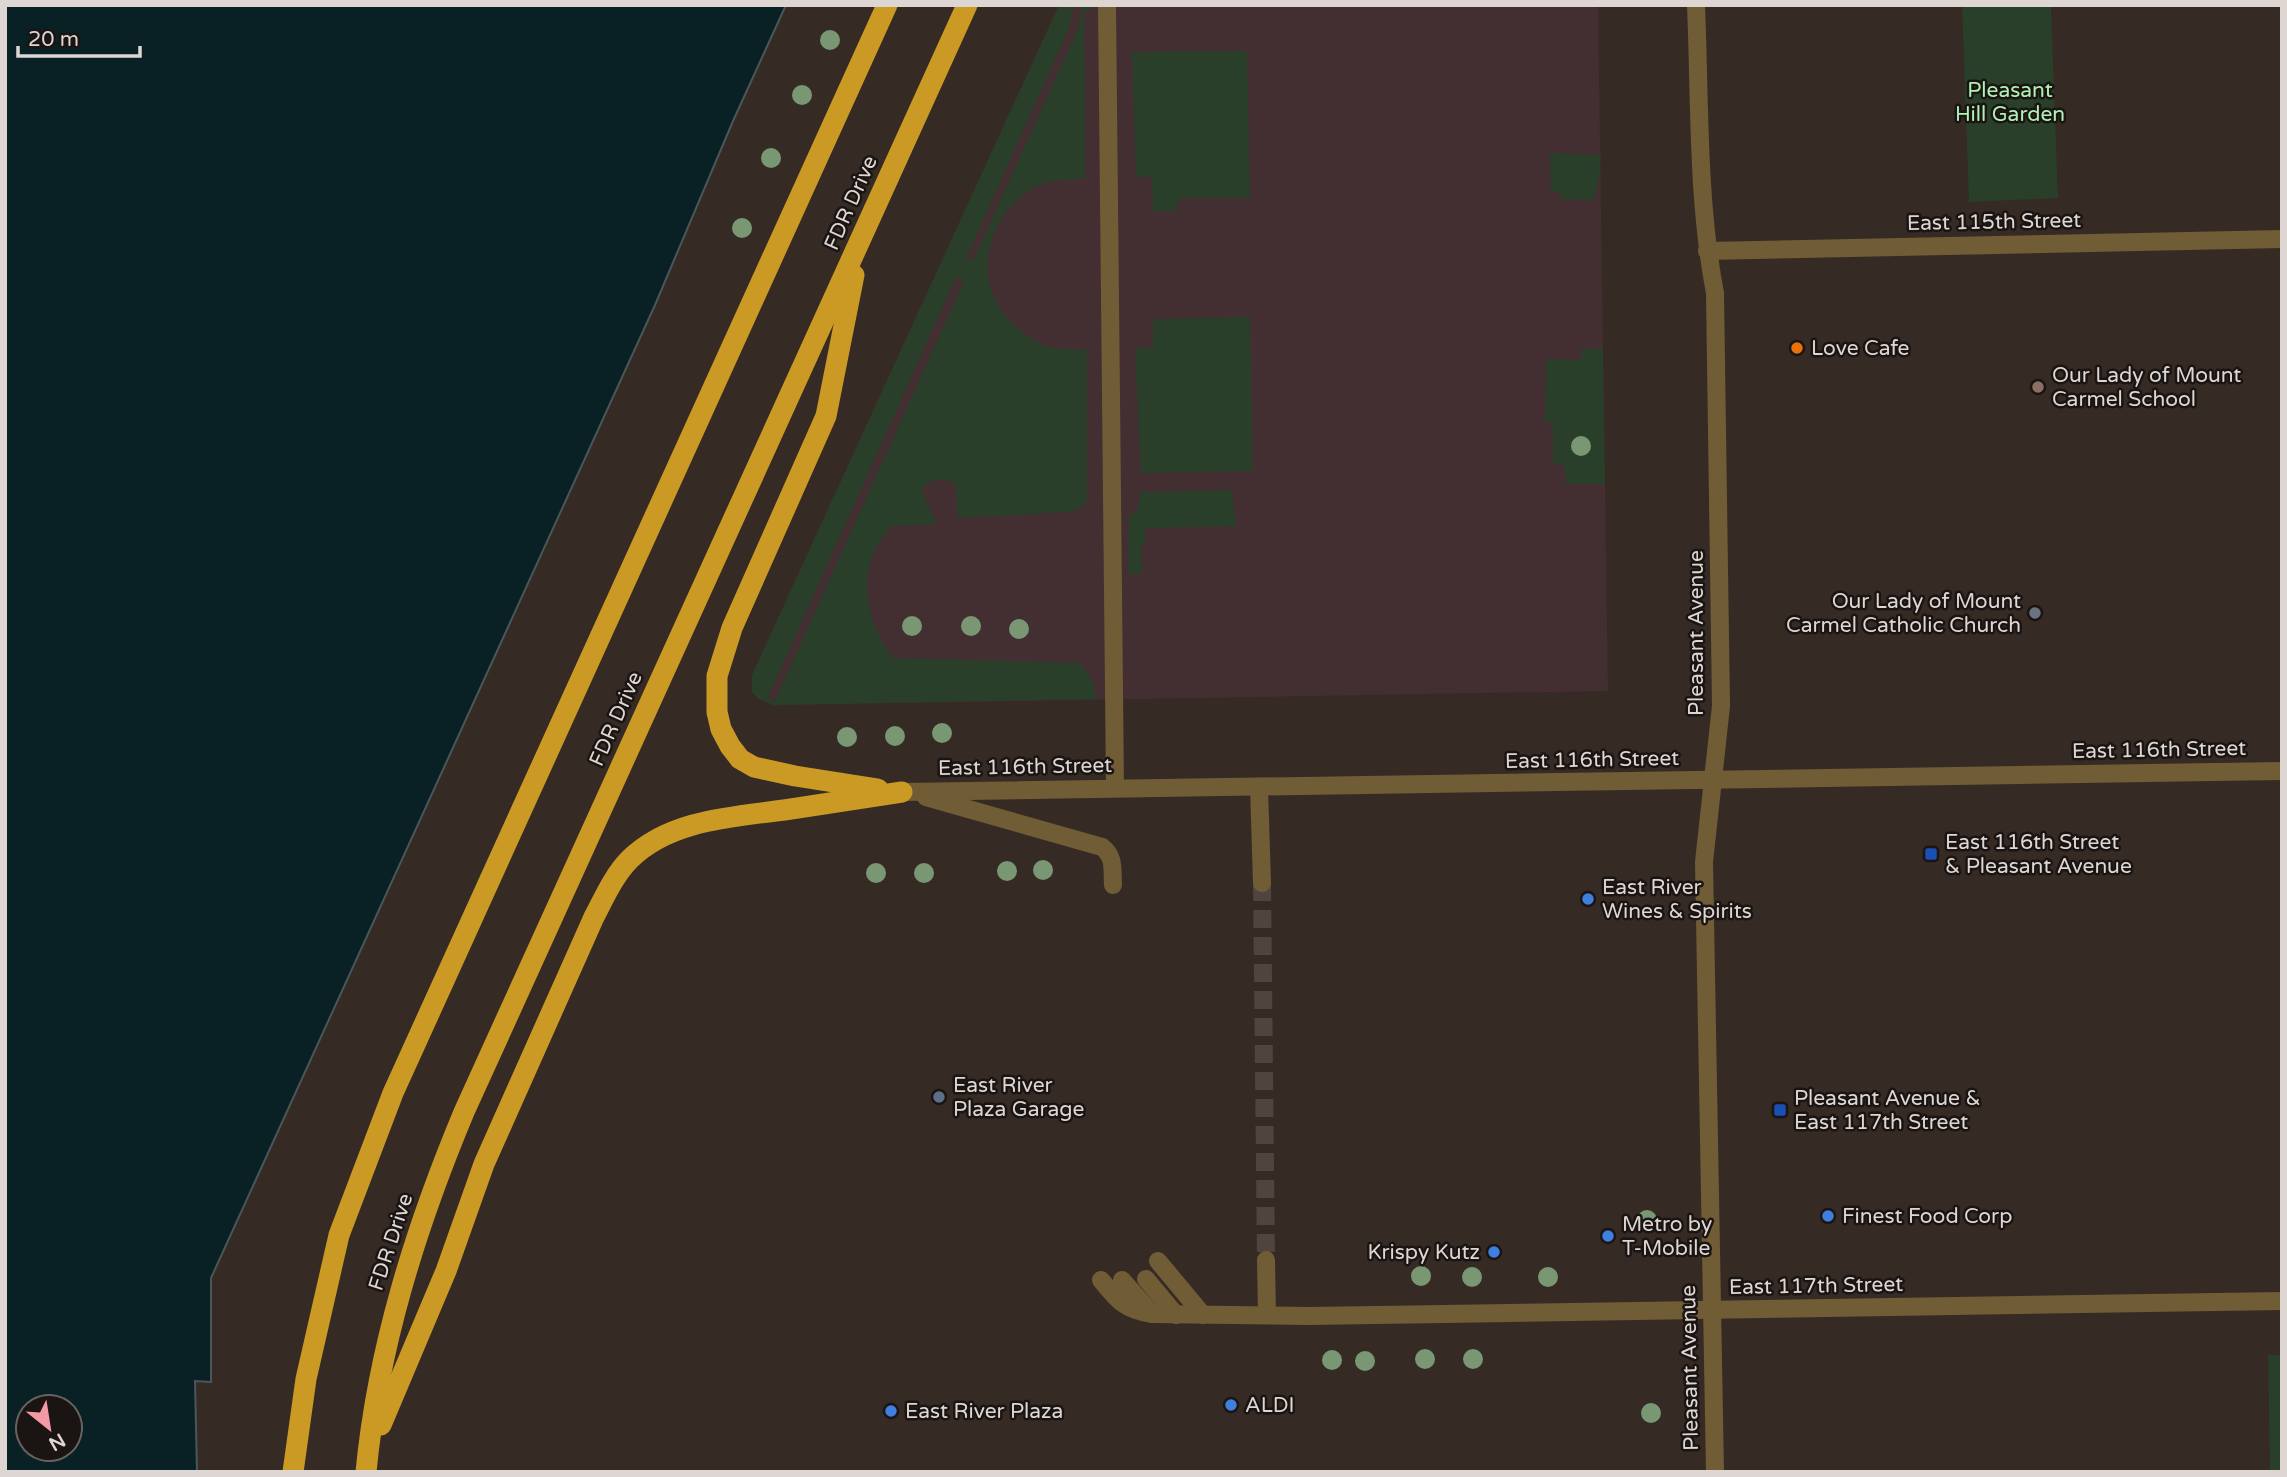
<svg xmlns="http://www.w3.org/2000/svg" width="2287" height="1477" font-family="'Varela Round',sans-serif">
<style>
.education{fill:#432e31}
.green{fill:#293f2a;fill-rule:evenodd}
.water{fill:#092125;stroke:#495759;stroke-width:2;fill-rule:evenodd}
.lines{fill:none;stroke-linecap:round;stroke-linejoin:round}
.minor-tunnel{stroke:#4f443f;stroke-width:18;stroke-dasharray:18 9;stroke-linecap:butt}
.minor{stroke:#705c35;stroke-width:18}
.highway{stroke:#cb9a24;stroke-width:21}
.tree{fill:#799773}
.food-dot{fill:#e8710a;stroke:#1a1412;stroke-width:2.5}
.education-dot{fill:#8d6e63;stroke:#1a1412;stroke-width:2.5}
.worship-dot{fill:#6b7280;stroke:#1a1412;stroke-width:2.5}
.transit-dot{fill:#1a4fb4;stroke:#1a1412;stroke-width:2.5}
.shop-dot{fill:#3f7fe0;stroke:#1a1412;stroke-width:2.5}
.service-dot{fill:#5c6f8a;stroke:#1a1412;stroke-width:2.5}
.labels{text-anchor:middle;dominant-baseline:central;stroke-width:5;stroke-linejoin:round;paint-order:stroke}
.park-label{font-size:21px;fill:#aff1b3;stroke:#1a1412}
.street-label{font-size:21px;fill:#ded6d3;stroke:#1a1412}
.poi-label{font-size:21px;fill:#ded6d3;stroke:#1a1412;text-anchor:start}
</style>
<rect width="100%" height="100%" fill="#362a25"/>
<!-- education -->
<polygon class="education" points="1059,5 1598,5 1608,691 773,705 759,699 752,692 752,675"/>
<!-- green -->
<g class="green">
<path d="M1059 5H1074L1069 28 966 258 973 261 1078 29 1083 5H1094L1089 11H1084L1085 179C1071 179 1056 179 1042 184 1003 199 980 246 990 287 997 313 1024 339 1049 347 1060 350 1075 349 1087 350V500L1080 508 1068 512 958 518 956 485C944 479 936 477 924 485L922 493 937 524 891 526C886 533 879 541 875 549 859 587 869 626 893 658L1081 663 1093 681 1096 699 773 705 759 699 752 692V675ZM956 277 964 281 775 701 768 697Z"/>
<polygon points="1962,5 2051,5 2058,198 1969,202"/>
<polygon points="1247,51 1250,198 1183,198 1177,202 1177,211 1153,212 1152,177 1136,177 1132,52"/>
<polygon points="1550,153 1601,155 1598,186 1593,200 1560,199 1560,191 1551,192"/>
<polygon points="1250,317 1253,471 1141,473 1135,348 1153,347 1153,319"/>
<polygon points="1582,349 1603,349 1605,484 1568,484 1566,482 1565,469 1562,464 1553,464 1553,423 1545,422 1546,359 1581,360"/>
<polygon points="1232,490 1236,526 1145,528 1145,545 1141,546 1142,574 1128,574 1129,517 1139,508 1140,492"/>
<polygon points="2268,1355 2282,1355 2282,1472 2270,1472"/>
</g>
<!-- water -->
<path class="water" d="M5 5H786L733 121 655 305 211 1278V1382L195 1381 197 1472H5ZM28 1407H70V1449H28Z"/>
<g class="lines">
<!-- minor-tunnel -->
<polyline class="minor-tunnel" points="1262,883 1266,1260"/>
<!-- minor -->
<g class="minor">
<polyline points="1107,5 1115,788"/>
<path d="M1696 5C1700 101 1697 199 1715 293L1721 706 1704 862 1715 1472"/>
<polyline points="1707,251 2282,239"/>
<polyline points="1259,787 1262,883"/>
<polyline points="902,792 2282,771"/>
<path d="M926 797 1102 847C1115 857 1112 869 1113 885"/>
<polyline points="1266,1260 1267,1315"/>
<polyline points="1158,1261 1203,1315"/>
<polyline points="1146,1279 1176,1315"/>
<path d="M1101 1280C1118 1301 1125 1310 1152 1314L1309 1316 2282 1301"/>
<polyline points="1122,1280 1152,1314"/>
</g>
<!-- highway -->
<g class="highway">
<polyline points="854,275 826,416 732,628 717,676 717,712 721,729 730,746 740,759 754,767 795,776 878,789"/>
<path d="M381 1425 446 1271 484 1164 594 917C604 898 614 875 630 859 672 818 737 817 791 809 828 803 865 798 902 792"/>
<polyline points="293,1472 306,1379 339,1235 393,1093 887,5"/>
<path d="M366 1472C378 1347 416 1227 464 1112L967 5"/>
</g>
</g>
<!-- trees -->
<g class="tree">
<circle cx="830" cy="40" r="10"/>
<circle cx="802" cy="95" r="10"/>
<circle cx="771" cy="158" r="10"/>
<circle cx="742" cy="228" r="10"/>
<circle cx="1581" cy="446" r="10"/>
<circle cx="912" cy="626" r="10"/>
<circle cx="971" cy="626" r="10"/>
<circle cx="1019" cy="629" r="10"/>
<circle cx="942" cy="733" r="10"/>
<circle cx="895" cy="736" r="10"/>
<circle cx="847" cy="737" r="10"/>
<circle cx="1043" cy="870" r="10"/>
<circle cx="1007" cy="871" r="10"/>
<circle cx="876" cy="873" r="10"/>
<circle cx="924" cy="873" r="10"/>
<circle cx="1647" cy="1220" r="10"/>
<circle cx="1421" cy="1276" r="10"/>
<circle cx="1472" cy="1277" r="10"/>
<circle cx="1548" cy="1277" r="10"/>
<circle cx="1425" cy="1359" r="10"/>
<circle cx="1473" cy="1359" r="10"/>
<circle cx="1332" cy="1360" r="10"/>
<circle cx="1365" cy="1361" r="10"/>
<circle cx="1651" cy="1413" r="10"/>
</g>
<!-- markers -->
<circle class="food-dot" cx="1797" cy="348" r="7"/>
<circle class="education-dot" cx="2038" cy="387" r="7"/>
<circle class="worship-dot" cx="2035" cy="613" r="7"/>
<g class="transit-dot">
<rect x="1924" y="847" width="14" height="14" rx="3.5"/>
<rect x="1773" y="1103" width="14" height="14" rx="3.5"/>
</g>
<g class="shop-dot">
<circle cx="1588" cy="899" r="7"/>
<circle cx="1828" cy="1216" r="7"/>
<circle cx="1608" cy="1236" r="7"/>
<circle cx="1494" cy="1252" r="7"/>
<circle cx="1231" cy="1405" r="7"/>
<circle cx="891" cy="1411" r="7"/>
</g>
<circle class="service-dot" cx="939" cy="1097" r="7"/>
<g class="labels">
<!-- park labels -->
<g class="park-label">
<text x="2010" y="90">Pleasant<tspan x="2010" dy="24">Hill Garden</tspan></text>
</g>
<!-- street labels -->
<g class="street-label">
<text transform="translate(851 203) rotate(-66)">FDR Drive</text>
<text transform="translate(1994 222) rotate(-1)">East 115th Street</text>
<text transform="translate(1696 633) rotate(-90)">Pleasant Avenue</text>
<text transform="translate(616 719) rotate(-66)">FDR Drive</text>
<text transform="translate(2159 750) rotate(-1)">East 116th Street</text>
<text transform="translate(1592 760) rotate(-1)">East 116th Street</text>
<text transform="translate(1025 767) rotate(-1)">East 116th Street</text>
<text transform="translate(391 1242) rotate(-72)">FDR Drive</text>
<text transform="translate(1816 1286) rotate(-1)">East 117th Street</text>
<text transform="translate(1690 1368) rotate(-91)">Pleasant Avenue</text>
</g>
<!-- poi labels -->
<g class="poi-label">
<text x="1811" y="348">Love Cafe</text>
<text x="2052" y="375">Our Lady of Mount<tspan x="2052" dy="24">Carmel School</tspan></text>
<text x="2021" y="601" text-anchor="end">Our Lady of Mount<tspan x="2021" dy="24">Carmel Catholic Church</tspan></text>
<text x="1945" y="842">East 116th Street<tspan x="1945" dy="24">&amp; Pleasant Avenue</tspan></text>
<text x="1602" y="887">East River<tspan x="1602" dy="24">Wines &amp; Spirits</tspan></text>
<text x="953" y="1085">East River<tspan x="953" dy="24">Plaza Garage</tspan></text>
<text x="1794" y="1098">Pleasant Avenue &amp;<tspan x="1794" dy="24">East 117th Street</tspan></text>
<text x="1842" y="1216">Finest Food Corp</text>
<text x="1622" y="1224">Metro by<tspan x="1622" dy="24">T-Mobile</tspan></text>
<text x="1480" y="1252" text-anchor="end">Krispy Kutz</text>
<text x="1245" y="1405">ALDI</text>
<text x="905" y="1411">East River Plaza</text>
</g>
</g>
<!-- border -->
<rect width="2287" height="1477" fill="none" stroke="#ded6d3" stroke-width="14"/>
<!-- north arrow -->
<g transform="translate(49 1428) rotate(150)"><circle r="33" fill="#1a1412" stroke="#68625f" stroke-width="2"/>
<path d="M0-5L12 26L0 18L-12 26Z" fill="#f49aa7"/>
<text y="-10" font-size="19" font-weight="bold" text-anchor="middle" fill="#ded6d3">N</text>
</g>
<!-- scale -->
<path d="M18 46v10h122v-10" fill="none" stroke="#ded6d3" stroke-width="3.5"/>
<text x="28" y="46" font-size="21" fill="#ded6d3" stroke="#1a1412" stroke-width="5" paint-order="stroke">20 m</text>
</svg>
